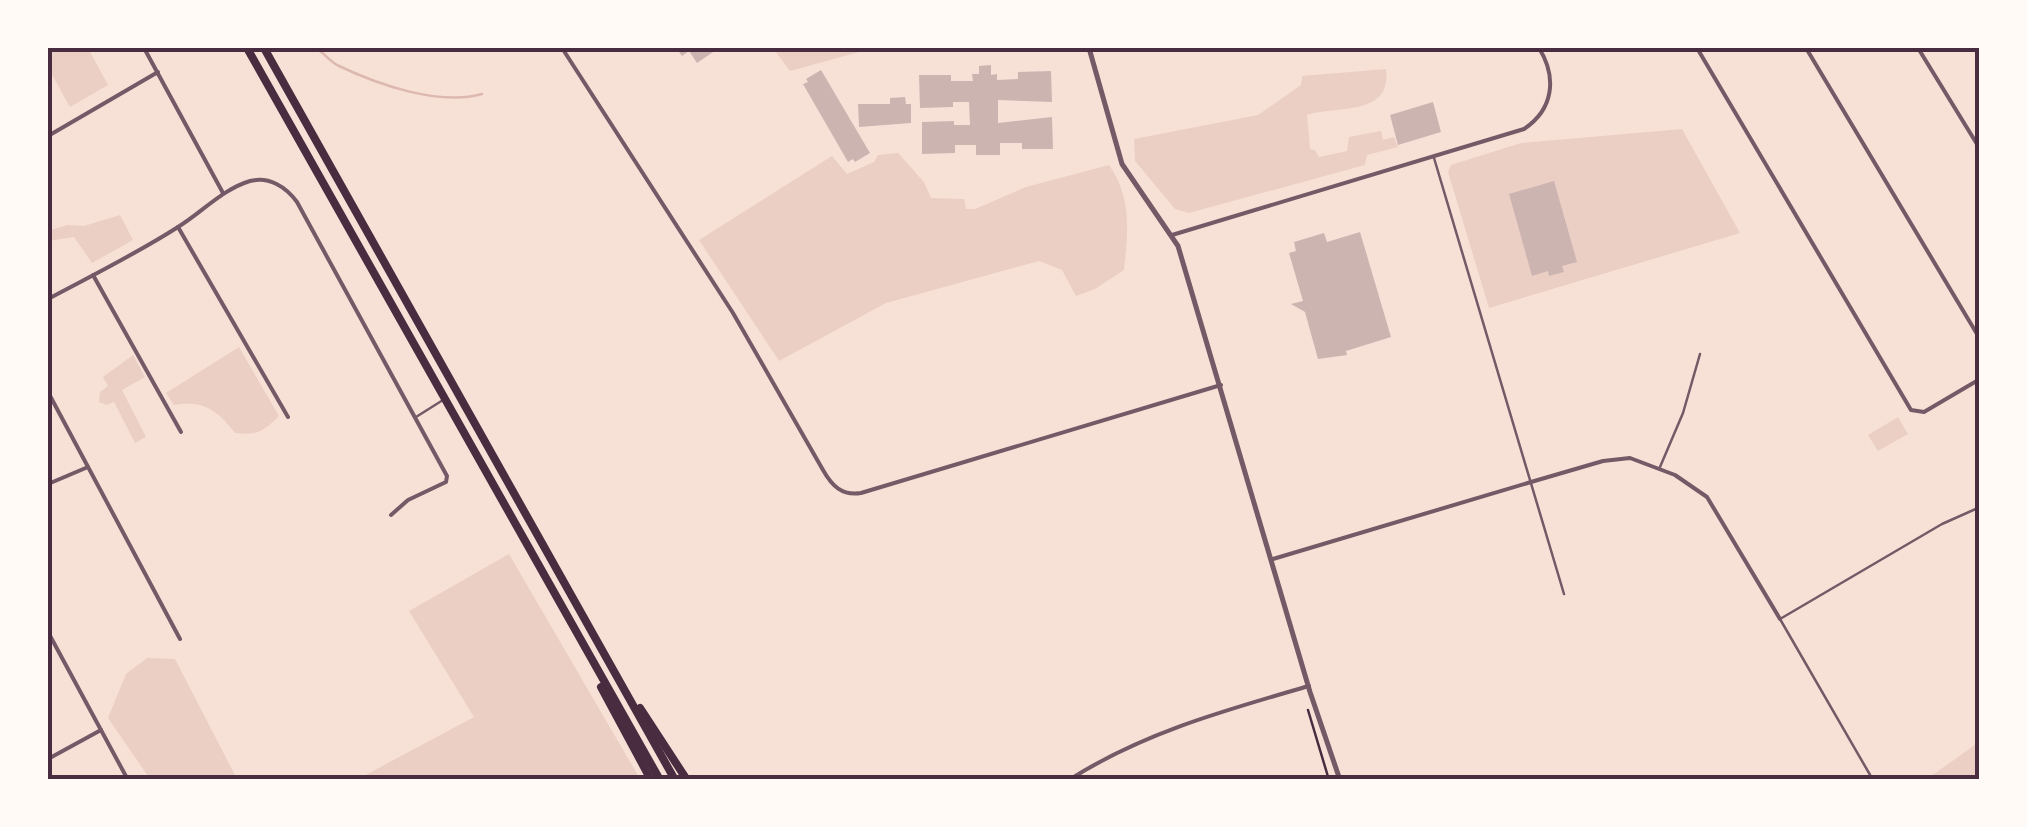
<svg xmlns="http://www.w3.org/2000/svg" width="2027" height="827" font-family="'PT Sans',sans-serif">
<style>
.green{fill:#ebcfc5}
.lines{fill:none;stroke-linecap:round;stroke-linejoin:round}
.stream{stroke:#dcb8b0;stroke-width:2.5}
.building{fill:#ccb4b1}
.path{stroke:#4a2c40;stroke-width:2.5}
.service{stroke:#755966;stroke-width:2.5}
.minor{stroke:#755966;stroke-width:4}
.tertiary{stroke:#755966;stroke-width:5}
.motorway{stroke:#4a2c40;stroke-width:8}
.neatline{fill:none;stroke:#4a2c40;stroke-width:4}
</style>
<rect width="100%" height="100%" fill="#f7e1d7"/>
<!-- green -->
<g class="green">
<polygon points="48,48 88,48 108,85 70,107 50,71 48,72"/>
<polygon points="773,48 874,48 790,71"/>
<path d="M1386 69C1392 117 1338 105 1307 115L1310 149 1315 150 1319 157 1347 151 1349 137 1381 131 1383 140 1394 137 1398 147 1367 155 1365 165 1189 213 1175 209 1135 161 1134 139 1258 115 1301 85 1302 76Z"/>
<polygon points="1682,129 1740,233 1489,308 1448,172 1451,165 1521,143"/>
<path d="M898 153 924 182 931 198 964 199 966 209H975L1026 187 1109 165C1132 197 1128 233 1124 270L1095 289 1076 296 1062 270 1039 261 886 303 779 361 699 240 832 156 847 174 874 162 878 155Z"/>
<polygon points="120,215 133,240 92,263 74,237 48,241 48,231 67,225 84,226"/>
<path d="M239 347 279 416C264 431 257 436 235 433 217 410 204 400 174 405L166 393Z"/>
<polygon points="133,355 145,377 122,390 146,437 135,443 114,402 107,405 99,402 100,392 108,386 103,377"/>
<polygon points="1898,417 1908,434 1878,451 1868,435"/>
<polygon points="509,554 640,779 358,779 474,717 409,611"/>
<polygon points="147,658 175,659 237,779 150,779 108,718 126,674"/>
<polygon points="1979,742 1979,779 1927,779"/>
</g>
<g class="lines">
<!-- stream -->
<path class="stream" d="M315 48C325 53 330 62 339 66 379 85 439 106 482 94"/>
</g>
<!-- building -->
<g class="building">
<polygon points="676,48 719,48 697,63 689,51 682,56"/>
<polygon points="991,65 991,75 997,74 997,80 1018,79 1018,72 1051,71 1052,102 998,100 998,123 1052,117 1053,149 1022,149 1022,143 1000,143 1000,155 976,155 976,145 955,145 955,153 922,154 922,122 954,121 954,125 970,125 969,102 953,102 953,107 920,108 919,75 951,75 951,81 973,81 972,74 979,74 979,66"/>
<polygon points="821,70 870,153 855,162 853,159 848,162 803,84 808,82 806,79"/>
<polygon points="905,97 906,104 911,104 911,123 859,127 858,104 890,104 890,98"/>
<polygon points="1433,102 1441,132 1398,145 1390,115"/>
<polygon points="1554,181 1577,262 1562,266 1564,272 1549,276 1548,271 1532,276 1509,194"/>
<polygon points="1360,232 1391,337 1346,351 1347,355 1318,359 1305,312 1291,304 1303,301 1289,253 1296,251 1294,242 1324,233 1327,242"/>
</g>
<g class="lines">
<!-- path -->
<polyline class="path" points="1308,710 1329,780"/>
<!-- service -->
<g class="service">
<polyline points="1434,158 1564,594"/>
<polyline points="416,417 443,400"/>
<polyline points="1660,467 1683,413 1700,354"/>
<polyline points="1873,780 1780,619 1942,524 1980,507"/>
</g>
<!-- minor -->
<g class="minor">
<polyline points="144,48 223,193"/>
<path d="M562 48 733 313 823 470C832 486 842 496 861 493L1221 385"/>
<polyline points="1697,48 1911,410 1924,412 1980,379"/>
<polyline points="1806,48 1980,339"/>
<polyline points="1918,48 1980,149"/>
<polyline points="48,136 158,72"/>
<polyline points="178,227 288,417"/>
<path d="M1172 235 1524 129C1554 109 1557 77 1539 48"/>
<polyline points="93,275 181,432"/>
<path d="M48 299C91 276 136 254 178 227 201 213 223 189 250 181 269 176 286 187 297 202L447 476 446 482 408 500 391 515"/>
<polyline points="48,392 180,639"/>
<polyline points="48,484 88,467"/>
<polyline points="1273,559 1531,482 1603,461 1630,458 1675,475 1707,497 1780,619"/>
<polyline points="48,632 128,780"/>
<polyline points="48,759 101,730"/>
<path d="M1069 780C1142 733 1226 710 1309 686"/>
</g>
<!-- tertiary -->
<polyline class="tertiary" points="1089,48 1122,164 1178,246 1310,692 1340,780"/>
<!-- motorway -->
<g class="motorway">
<polyline points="247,48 660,780"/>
<polyline points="264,48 675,780"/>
<polyline points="601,687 651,780"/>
<polyline points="640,708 687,780"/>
</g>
</g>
<!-- border -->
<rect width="2027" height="827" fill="none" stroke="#fffaf5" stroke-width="100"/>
<rect x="50" y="50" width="1927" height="727" class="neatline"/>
</svg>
